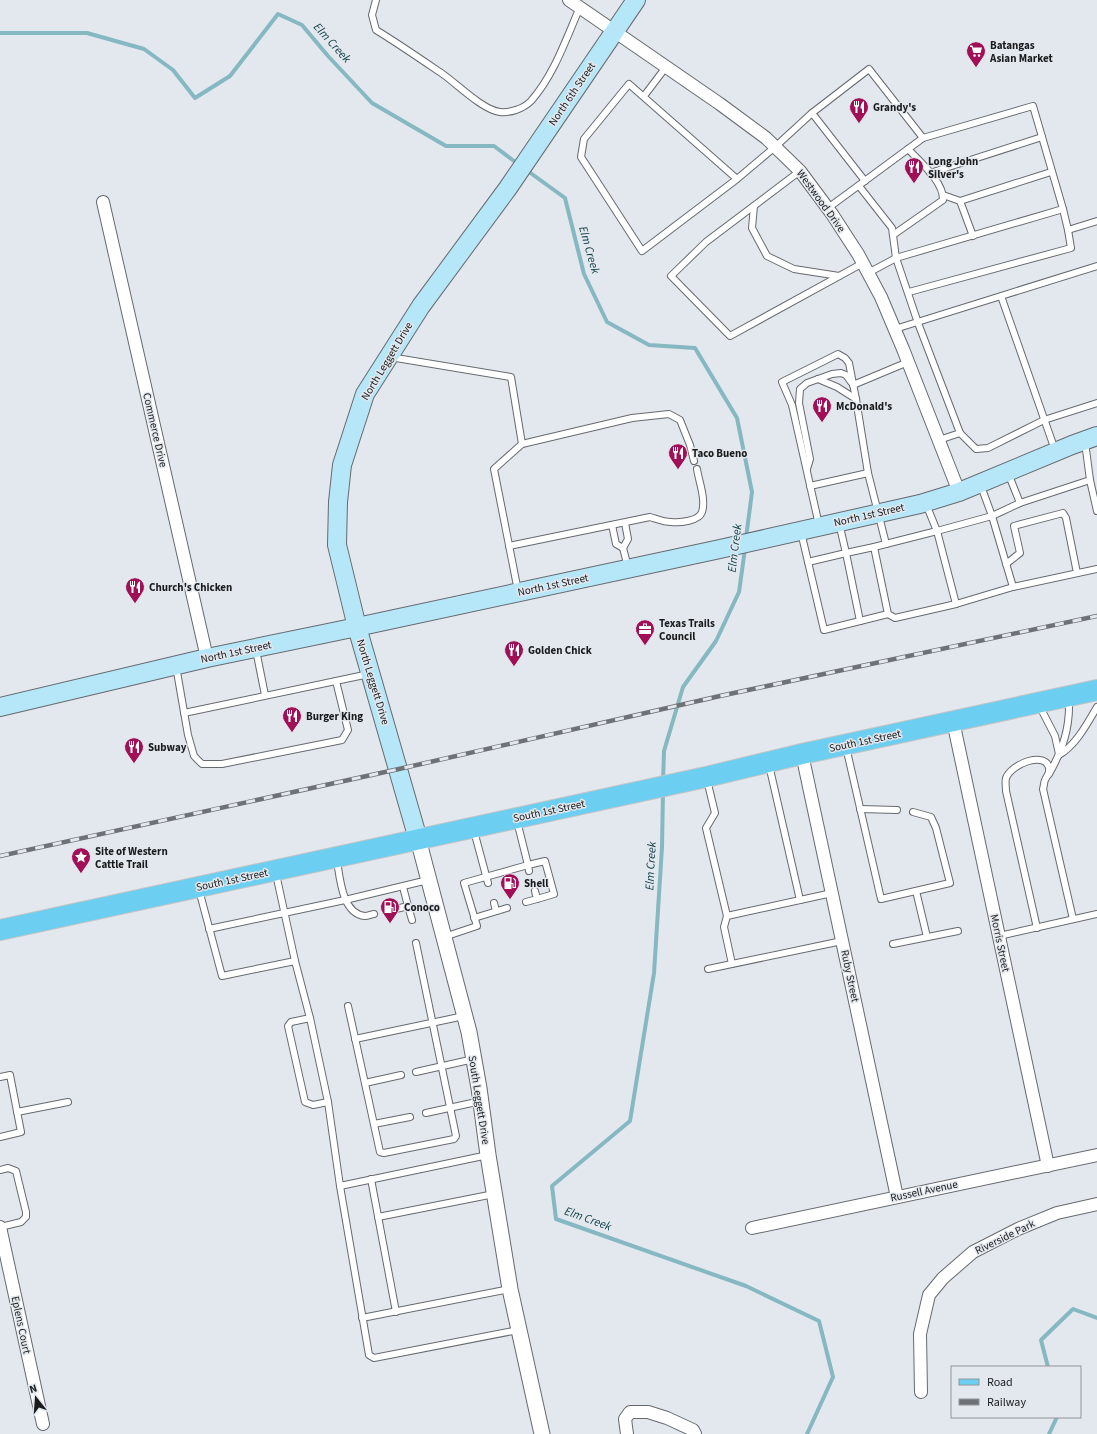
<svg xmlns="http://www.w3.org/2000/svg" width="1097" height="1434" font-family="'Source Sans 3',sans-serif">
<style>
.lines{fill:none;stroke-linecap:round;stroke-linejoin:round}
.stream{stroke:#86b8c1;stroke-width:4}
.service-casing{stroke:#666a6f;stroke-width:8}
.minor-casing{stroke:#666a6f;stroke-width:14}
.tertiary-casing{stroke:#666a6f;stroke-width:17}
.secondary-casing{stroke:#666a6f;stroke-width:20}
.primary-casing{stroke:#c3c4c4;stroke-width:22}
.service{stroke:#fff;stroke-width:6}
.minor{stroke:#fff;stroke-width:12}
.tertiary{stroke:#fff;stroke-width:15}
.secondary{stroke:#b6e7f8;stroke-width:18}
.primary{stroke:#6ccff1;stroke-width:20}
.rail-casing{stroke:#6e7175;stroke-width:4.5}
.rail{stroke:#e3e8ee;stroke-width:3;stroke-dasharray:9;stroke-linecap:butt}
.labels{text-anchor:middle;dominant-baseline:central;stroke-width:3;stroke-linejoin:round;paint-order:stroke}
.poi-label{font-size:11px;font-weight:bold;fill:#191b1d;stroke:#e3e8ee;text-anchor:start}
.street-label{font-size:11px;fill:#191b1d;stroke:#e3e8ee}
.water-label{font-size:12px;font-style:italic;fill:#0c3d44;stroke:#e3e8ee}
</style>
<rect width="100%" height="100%" fill="#e3e8ee"/>
<g class="lines">
<!-- stream -->
<g class="stream">
<polyline points="0,33 87,33 144,49 173,70 195,98 230,76 278,14 302,25 328,56 372,103 446,146 494,146 518,164"/>
<polyline points="525,169 565,198 584,274 607,322 649,345 695,348 737,418 752,492 746,538"/>
<polyline points="663,781 664,751 683,687 716,641 739,592 745,549"/>
<polyline points="663,792 662,847 654,973 630,1121 552,1186 556,1219 746,1286 819,1321 833,1377 807,1434"/>
<polyline points="1048,1367 1041,1340 1073,1309 1097,1318"/>
<polyline points="1049,1434 1057,1417"/>
</g>
<!-- service casing -->
<g class="service-casing">
<g id="service">
<path d="M376 0 372 15 376 30C399 44 422 60 444 75 458 85 483 110 500 112 510 113 523 109 531 101 554 75 566 39 580 7"/>
<polyline points="644,96 666,67"/>
<polyline points="812,113 865,181"/>
<polyline points="800,171 706,242 671,276 730,336 863,263"/>
<polyline points="930,173 1042,137"/>
<polyline points="737,179 629,84 584,139 581,157 642,251 737,179 775,147 812,113 869,69 923,138"/>
<polyline points="859,186 892,228 896,258 868,273"/>
<polyline points="943,195 960,201 973,236"/>
<polyline points="960,201 1051,172"/>
<polyline points="754,206 752,228 767,256 794,269 839,276"/>
<polyline points="828,208 923,138 1033,106 1063,209 1068,230 1097,221"/>
<path d="M893 235 943 200C944 182 920 162 908 149"/>
<polyline points="909,292 1071,248 1068,230"/>
<polyline points="1001,296 1097,266"/>
<polyline points="895,329 1001,296 1055,450"/>
<polyline points="390,357 511,377 522,444"/>
<polyline points="818,379 837,387 856,399"/>
<polyline points="853,385 908,362"/>
<polyline points="960,433 976,449 988,448 1044,420 1097,403"/>
<polyline points="939,440 960,433 918,323 896,258 1063,209"/>
<polyline points="807,469 810,459 799,403 800,389 807,383 832,374 841,373 846,375 851,382"/>
<polyline points="1090,480 1097,511"/>
<polyline points="810,486 868,473"/>
<polyline points="1020,503 1090,480 1085,442"/>
<polyline points="612,525 616,544 623,548 628,567"/>
<polyline points="819,525 792,405 782,382 838,354 845,358 849,363 856,399 868,473 886,544"/>
<polyline points="801,532 824,630 888,614 874,547 846,553 839,523"/>
<path d="M509 546 650 517C657 519 664 522 671 522 680 523 699 521 702 512 706 499 699 482 697 469"/>
<polyline points="874,547 937,531 926,504"/>
<polyline points="623,548 628,539 625,523"/>
<polyline points="808,562 846,553 860,621"/>
<polyline points="1006,564 1020,553 1014,526 1063,513 1066,518 1077,573"/>
<polyline points="1013,587 1097,569"/>
<polyline points="518,591 494,469 522,444 632,418 669,414 680,420 690,445 694,461"/>
<polyline points="956,604 1013,587 992,516 1020,503 1008,473"/>
<polyline points="888,614 895,618 956,604 937,531 992,516 981,486"/>
<polyline points="256,650 265,695"/>
<polyline points="176,666 188,735 194,756 202,764 222,764 342,740 348,730 336,681"/>
<polyline points="1039,705 1055,736 1059,754"/>
<polyline points="184,713 369,674"/>
<polyline points="846,747 881,899 950,883 936,828 931,817 913,812"/>
<path d="M1059 755C1076 745 1087 724 1097 707"/>
<polyline points="769,765 800,900"/>
<path d="M1049 774C1063 749 1070 728 1069 700"/>
<polyline points="707,780 715,813 706,828 727,916 832,893"/>
<polyline points="860,809 897,810"/>
<polyline points="474,831 488,883"/>
<path d="M337 861C340 878 342 914 365 916 368 916 372 914 374 914"/>
<polyline points="529,871 528,865 545,861 554,894 537,899"/>
<polyline points="276,874 295,961 310,1018 328,1102 340,1186 488,1155"/>
<polyline points="199,890 222,976 295,961"/>
<polyline points="916,891 927,937"/>
<polyline points="526,902 537,899 535,891"/>
<polyline points="494,903 496,911"/>
<polyline points="408,906 412,920"/>
<polyline points="396,909 408,906 403,887"/>
<polyline points="727,916 724,927 732,964"/>
<polyline points="474,918 507,908"/>
<path d="M1037 928 1006 791C1006 787 1005 782 1006 778 1012 763 1046 751 1049 768 1050 774 1047 775 1045 780 1044 782 1044 786 1043 789L1073 919"/>
<polyline points="209,929 345,900 428,880"/>
<polyline points="999,936 1097,914"/>
<polyline points="444,937 477,926 464,883 528,865 517,821"/>
<polyline points="893,944 958,931"/>
<polyline points="708,969 842,941"/>
<polyline points="348,1006 380,1152 384,1153 454,1139 456,1136 416,943"/>
<polyline points="310,1018 291,1022 288,1026 305,1102 313,1105 328,1102"/>
<polyline points="355,1039 464,1016"/>
<polyline points="416,1072 474,1059"/>
<polyline points="0,1077 10,1075 21,1132 0,1137"/>
<polyline points="365,1083 401,1075"/>
<polyline points="17,1112 68,1102"/>
<polyline points="426,1113 481,1101"/>
<polyline points="374,1124 410,1117"/>
<polyline points="0,1170 8,1168 16,1171 26,1212 26,1217 21,1222 0,1227"/>
<polyline points="371,1179 396,1312"/>
<polyline points="340,1186 369,1355 374,1358 518,1330"/>
<polyline points="378,1217 494,1194"/>
<polyline points="362,1318 510,1289"/>
</g>
</g>
<!-- minor casing -->
<g class="minor-casing">
<g id="minor">
<polyline points="569,0 720,104 766,138 800,171 832,214 858,254 881,297 903,349 959,492"/>
<polyline points="103,202 207,658"/>
<polyline points="953,721 1048,1166"/>
<polyline points="802,754 897,1197"/>
<polyline points="0,1227 43,1424"/>
<polyline points="752,1228 1097,1155"/>
<polyline points="921,1392 920,1334 929,1295 943,1278 973,1252 1018,1229 1057,1213 1097,1204"/>
<polyline points="627,1434 625,1419 630,1412 648,1412 667,1418 693,1430 695,1434"/>
</g>
</g>
<!-- tertiary casing -->
<g class="tertiary-casing">
<polyline id="tertiary" points="418,839 469,1032 479,1088 488,1155 510,1289 542,1434"/>
</g>
<!-- secondary casing -->
<g class="secondary-casing">
<g id="secondary">
<polyline points="0,707 207,658 357,627 720,549 920,504 959,492 1072,445 1097,436"/>
<polyline points="418,839 357,627 337,545 338,502 342,465 365,394 421,306 508,188 636,0"/>
</g>
</g>
<!-- primary casing -->
<g class="primary-casing">
<polyline id="primary" points="0,930 706,777 802,754 1097,690"/>
</g>
<!-- service -->
<use href="#service" class="service"/>
<!-- minor -->
<use href="#minor" class="minor"/>
<!-- tertiary -->
<use href="#tertiary" class="tertiary"/>
<!-- secondary -->
<use href="#secondary" class="secondary"/>
<!-- primary -->
<use href="#primary" class="primary"/>
<!-- rail casing -->
<g class="rail-casing">
<polyline id="rail" points="0,856 399,769 720,696 1097,616"/>
</g>
<!-- rail -->
<use href="#rail" class="rail"/>
</g>
<!-- icons -->
<defs>
<g id="supermarket-pin" transform="scale(1)"><path d="M0 17L-7.5 6A9.5 9.5 0 1 1 7.5 6Z" fill="#a10f56" stroke="#e3e8ee"/><path d="M-6-5.5h2.5l.6 2H6L4.5 2H-2.5L-4.4-4H-6ZM-1.5 3.2a1.3 1.3 0 1 0 .1 0ZM3 3.2a1.3 1.3 0 1 0 .1 0Z" fill="#fff"/></g>
<g id="restaurant-pin" transform="scale(1)"><path d="M0 17L-7.5 6A9.5 9.5 0 1 1 7.5 6Z" fill="#a10f56" stroke="#e3e8ee"/><path d="M-5-6h1v4h1v-4h1v4h1v-4h1v5L-1.5 .5V6h-2V.5L-5-1ZM5-6V6H3V1.5H1.5Q1.5-4 5-6Z" fill="#fff"/></g>
<g id="office-pin" transform="scale(1)"><path d="M0 17L-7.5 6A9.5 9.5 0 1 1 7.5 6Z" fill="#a10f56" stroke="#e3e8ee"/><path d="M-6-3h4V-5.5h4V-3h4V5H-6ZM-1-4.5V-3h2v-1.5ZM-6 0V1H6V0Z" fill="#fff"/></g>
<g id="sight-pin" transform="scale(1)"><path d="M0 17L-7.5 6A9.5 9.5 0 1 1 7.5 6Z" fill="#a10f56" stroke="#e3e8ee"/><path d="M0-6L1.8-2.2L6-1.7L2.9 1.2L3.7 5.4L0 3.3L-3.7 5.4L-2.9 1.2L-6-1.7L-1.8-2.2Z" fill="#fff"/></g>
<g id="fuel-pin" transform="scale(1)"><path d="M0 17L-7.5 6A9.5 9.5 0 1 1 7.5 6Z" fill="#a10f56" stroke="#e3e8ee"/><path d="M-5.5-6h7V0h2V4h1.3V-2.5L3-4.5l.8-.8L6-3V5H2.5V1h-1V6h-7ZM-4.2-4.7v3.2H.2V-4.7Z" fill="#fff"/></g>
</defs>
<g fill-rule="evenodd">
<use href="#supermarket-pin" x="976" y="51"/>
<use href="#restaurant-pin" x="859" y="107"/>
<use href="#restaurant-pin" x="914" y="167"/>
<use href="#restaurant-pin" x="822" y="406"/>
<use href="#restaurant-pin" x="678" y="453"/>
<use href="#restaurant-pin" x="135" y="587"/>
<use href="#office-pin" x="645" y="629"/>
<use href="#restaurant-pin" x="514" y="650"/>
<use href="#restaurant-pin" x="292" y="716"/>
<use href="#restaurant-pin" x="134" y="747"/>
<use href="#sight-pin" x="81" y="857"/>
<use href="#fuel-pin" x="510" y="883"/>
<use href="#fuel-pin" x="390" y="907"/>
</g>
<g class="labels">
<!-- poi labels -->
<g class="poi-label">
<text x="990" y="45">Batangas<tspan x="990" dy="13">Asian Market</tspan></text>
<text x="873" y="107">Grandy's</text>
<text x="928" y="161">Long John<tspan x="928" dy="13">Silver's</tspan></text>
<text x="836" y="406">McDonald's</text>
<text x="692" y="453">Taco Bueno</text>
<text x="149" y="587">Church's Chicken</text>
<text x="659" y="623">Texas Trails<tspan x="659" dy="13">Council</tspan></text>
<text x="528" y="650">Golden Chick</text>
<text x="306" y="716">Burger King</text>
<text x="148" y="747">Subway</text>
<text x="95" y="851">Site of Western<tspan x="95" dy="13">Cattle Trail</tspan></text>
<text x="524" y="883">Shell</text>
<text x="404" y="907">Conoco</text>
</g>
<!-- street labels -->
<g class="street-label">
<text transform="translate(572 94) rotate(-56)">North 6th Street</text>
<text transform="translate(821 201) rotate(54)">Westwood Drive</text>
<text transform="translate(387 361) rotate(-59)">North Leggett Drive</text>
<text transform="translate(155 430) rotate(77)">Commerce Drive</text>
<text transform="translate(869 515) rotate(-13)">North 1st Street</text>
<text transform="translate(553 585) rotate(-12)">North 1st Street</text>
<text transform="translate(236 652) rotate(-12)">North 1st Street</text>
<text transform="translate(373 682) rotate(73)">North Leggett Drive</text>
<text transform="translate(865 741) rotate(-12)">South 1st Street</text>
<text transform="translate(549 811) rotate(-12)">South 1st Street</text>
<text transform="translate(232 880) rotate(-12)">South 1st Street</text>
<text transform="translate(1000 943) rotate(78)">Morris Street</text>
<text transform="translate(850 976) rotate(78)">Ruby Street</text>
<text transform="translate(479 1100) rotate(81)">South Leggett Drive</text>
<text transform="translate(924 1191) rotate(-12)">Russell Avenue</text>
<text transform="translate(1005 1237) rotate(-26)">Riverside Park</text>
<text transform="translate(21 1325) rotate(78)">Eplens Court</text>
</g>
<!-- water labels -->
<g class="water-label">
<text transform="translate(332 43) rotate(48)">Elm Creek</text>
<text transform="translate(589 250) rotate(74)">Elm Creek</text>
<text transform="translate(735 548) rotate(-83)">Elm Creek</text>
<text transform="translate(651 866) rotate(-87)">Elm Creek</text>
<text transform="translate(588 1219) rotate(20)">Elm Creek</text>
</g>
</g>
<!-- legend -->
<rect x="951" y="1366" width="130" height="52" fill="#e3e8ee" stroke="#92969a"/>
<rect x="959" y="1379" width="20" height="6" fill="#6ccff1" stroke="#92969a"/>
<text x="987" y="1386" font-size="12" fill="#191b1d">Road</text>
<rect x="959" y="1399" width="20" height="6" fill="#6e7175" stroke="#92969a"/>
<text x="987" y="1406" font-size="12" fill="#191b1d">Railway</text>
<!-- north arrow -->
<g transform="translate(36 1398) rotate(343)" stroke="#e3e8ee" stroke-width="3" paint-order="stroke">
<path d="M0-3L7 15L0 10L-7 15Z" fill="#191b1d"/>
<text y="-6" font-size="11" font-weight="bold" text-anchor="middle" fill="#191b1d">N</text>
</g>
</svg>
